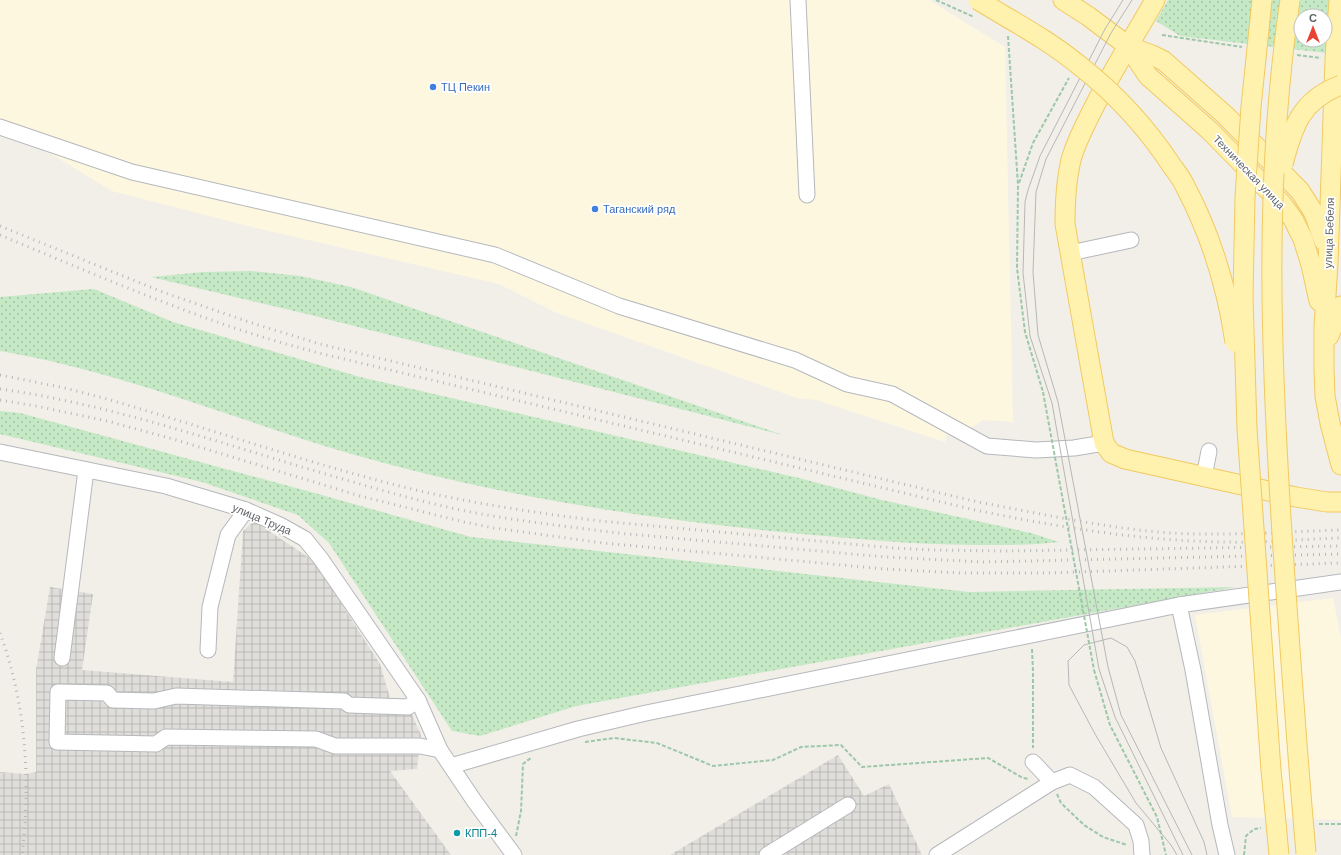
<svg xmlns="http://www.w3.org/2000/svg" width="1341" height="855" font-family="Helvetica,sans-serif">
<style>
.commercial{fill:#fef7e0}
.industrial{fill:url(#industrial-grid)}
.green{fill:url(#green-dots);fill-rule:evenodd}
.lines{fill:none;stroke-linecap:round;stroke-linejoin:round}
.minor-casing{stroke:#b5b8bc;stroke-width:17}
.major-casing{stroke:#f2c960;stroke-width:21}
.path{stroke:#9cc7a9;stroke-width:2;stroke-dasharray:4 2;stroke-linecap:butt}
.minor{stroke:#fff;stroke-width:15}
.major{stroke:#fff2af;stroke-width:19}
.tram{stroke:#b6b7b8;stroke-width:1}
.rail{stroke:#b6b7b8;stroke-width:3;stroke-dasharray:1 5;stroke-linecap:butt}
.major-bridge-casing{stroke:#f2c960;stroke-width:21;stroke-linecap:butt}
.path-bridge{stroke:#9cc7a9;stroke-width:2;stroke-dasharray:4 2;stroke-linecap:butt}
.major-bridge{stroke:#fff2af;stroke-width:19}
.shop-dot{fill:#3f7fe0;stroke:#fff;stroke-width:1.5}
.culture-dot{fill:#0f9aa8;stroke:#fff;stroke-width:1.5}
.labels{text-anchor:middle;dominant-baseline:central;stroke-width:3.5;stroke-linejoin:round;paint-order:stroke}
.shop-label{font-size:11px;fill:#366cbe;stroke:#fff;text-anchor:start}
.street-label{font-size:11px;fill:#5f6368;stroke:#fff}
.culture-label{font-size:11px;fill:#0d838f;stroke:#fff;text-anchor:start}
</style>
<defs>
<pattern id="industrial-grid" width="8" height="8" patternUnits="userSpaceOnUse"><rect width="8" height="8" fill="#e0deda"/><path d="M0 4h8M4 0v8" fill="none" stroke="#b9b8b5"/></pattern>
<pattern id="green-dots" width="8" height="8" patternUnits="userSpaceOnUse"><rect width="8" height="8" fill="#c5e8c5"/><path d="M2 2h.1M6 6h.1" fill="none" stroke="#a3c0a4" stroke-width="1.8" stroke-linecap="round"/></pattern>
</defs>
<rect width="100%" height="100%" fill="#f1efe8"/>
<!-- commercial -->
<g class="commercial">
<polygon points="0,0 929,0 1005,47 1013,422 983,420 966,431 949,425 945,442 816,400 797,398 557,313 499,284 252,227 112,191 22,136 0,129"/>
<polygon points="1333,598 1341,638 1341,820 1232,817 1195,615"/>
</g>
<!-- industrial -->
<g class="industrial">
<polygon points="254,521 314,561 380,664 390,698 406,701 421,735 417,769 390,771 451,855 0,855 0,772 26,774 36,772 36,670 50,587 93,594 82,670 233,682 243,531"/>
<polygon points="838,755 864,796 889,784 922,855 670,855"/>
</g>
<!-- green -->
<g class="green">
<path d="M1168 0H1330L1326 53 1180 36 1156 21ZM1301 16H1325V40H1301Z"/>
<polygon points="251,271 300,276 351,287 783,435 307,314 151,277 204,272"/>
<path d="M94 289 173 322 360 377 799 478 882 500 1031 533 1059 542C1033 545 1008 545 983 545 930 545 878 541 825 536 667 522 508 499 355 455 237 420 122 372 0 351V297Z"/>
<polygon points="0,411 20,413 318,494 471,537 969,592 1236,587 576,706 480,736 452,731 329,543 298,515 202,482 0,434"/>
</g>
<g class="lines">
<!-- minor casing -->
<g class="minor-casing">
<g id="minor">
<polyline points="798,0 807,195"/>
<polyline points="0,127 132,172 495,255 619,306 795,360 847,384 892,394 987,446 1036,450 1074,448 1104,443"/>
<polyline points="1070,253 1131,240"/>
<polyline points="0,452 166,486 246,510 280,525 305,539 321,559 418,700 440,750 475,802 514,855"/>
<polyline points="1204,477 1209,451"/>
<polyline points="1179,605 1193,670 1220,825 1227,855"/>
<polyline points="208,650 210,607 228,535 246,510"/>
<polyline points="62,658 86,470"/>
<polyline points="418,700 408,707 349,705 344,701 176,696 154,701 113,700 107,693 58,692 57,742 156,744 166,737 316,739 335,746 420,746 440,750"/>
<polyline points="1033,762 1052,782"/>
<polyline points="451,766 578,729 646,713 1179,605 1341,582"/>
<polyline points="767,855 848,805"/>
<polyline points="937,855 1052,782 1070,775 1094,787 1136,825 1141,841 1142,855"/>
</g>
</g>
<!-- major casing -->
<g class="major-casing">
<g id="major">
<polyline points="1063,0 1088,16 1128,46 1152,55 1164,61 1225,115 1300,191 1314,213 1324,241"/>
<path d="M1155 0C1133 39 1108 77 1089 117 1082 131 1075 145 1071 160 1066 181 1065 202 1065 224L1104 443 1111 453 1125 459 1296 497 1327 502H1341"/>
<polyline points="1339,0 1335,59 1328,264 1324,326 1324,369 1325,396 1330,423 1341,465"/>
<polyline points="1128,46 1148,76 1209,130 1282,204 1293,219 1303,239 1311,265 1319,301"/>
<polyline points="1329,336 1341,306"/>
</g>
</g>
<!-- path -->
<g class="path">
<polyline points="936,0 974,17"/>
<polyline points="1162,35 1242,47"/>
<polyline points="1008,36 1018,185 1017,268 1025,332 1043,392"/>
<polyline points="1297,55 1321,58"/>
<polyline points="1019,183 1033,143 1069,78"/>
<polyline points="1032,649 1033,671 1033,748"/>
<polyline points="1094,670 1110,725 1157,817 1166,855"/>
<polyline points="585,742 614,738 657,743 713,766 773,760 801,747 841,745 862,767 988,758 1023,778 1029,779"/>
<polyline points="1057,794 1061,803 1084,825 1103,837 1127,845"/>
<polyline points="1319,824 1341,824"/>
<polyline points="516,836 521,811 523,764 532,757"/>
<polyline points="1244,855 1246,836 1254,829 1261,828"/>
</g>
<!-- minor -->
<use href="#minor" class="minor"/>
<!-- major -->
<use href="#major" class="major"/>
<!-- tram -->
<g class="tram">
<polyline points="1123,0 1105,29 1040,156 1028,190 1025,202 1023,273 1030,336 1052,403 1099,669 1115,717 1183,855"/>
<polyline points="1132,0 1111,33 1046,159 1036,192 1033,272 1038,335 1058,402 1108,667 1121,715 1192,855"/>
<polyline points="1177,855 1171,845 1136,803 1095,734 1069,685 1068,661 1084,645 1111,638 1127,647 1135,661 1161,748 1204,842 1207,855"/>
</g>
<!-- rail -->
<g class="rail">
<path d="M0 226 165 293 255 324 320 344 978 502C1042 514 1105 528 1170 533 1227 536 1284 532 1341 530"/>
<path d="M0 235C72 265 144 296 217 322 251 334 285 344 319 353L975 510C1058 527 1141 541 1225 542 1264 543 1303 539 1341 538"/>
<path d="M0 375 65 388 96 396C203 426 308 464 416 490 476 504 538 513 600 521L894 548 933 550 1003 551 1341 546"/>
<path d="M0 389C115 405 225 445 336 477 384 491 432 505 481 514 526 522 572 527 617 533L886 557 983 562 1341 554"/>
<polyline points="0,400 36,406 107,421 173,439 360,496 464,522 494,528 603,543 885,569 960,573 1048,573 1341,563"/>
<path d="M0 633C26 703 31 782 22 855"/>
</g>
<!-- major-bridge casing -->
<g class="major-bridge-casing">
<g id="major-bridge">
<path d="M978 0C1012 21 1049 40 1080 66 1116 94 1147 128 1172 166 1177 173 1182 179 1185 186 1211 235 1227 288 1235 342"/>
<polyline points="1262,0 1251,107 1245,197 1243,296 1247,429 1271,770 1279,855"/>
<path d="M1290 0C1263 182 1271 366 1283 549 1290 650 1297 752 1306 853"/>
<path d="M1283 164C1293 126 1301 100 1341 85"/>
</g>
</g>
<!-- path-bridge -->
<polyline class="path-bridge" points="1043,392 1094,670"/>
<!-- major-bridge -->
<use href="#major-bridge" class="major-bridge"/>
</g>
<!-- markers -->
<g class="shop-dot">
<circle cx="433" cy="87" r="4"/>
<circle cx="595" cy="209" r="4"/>
</g>
<circle class="culture-dot" cx="457" cy="833" r="4"/>
<g class="labels">
<!-- shop labels -->
<g class="shop-label">
<text x="441" y="87">ТЦ Пекин</text>
<text x="603" y="209">Таганский ряд</text>
</g>
<!-- street labels -->
<g class="street-label">
<text transform="translate(1249 172) rotate(46)">Техническая улица</text>
<text transform="translate(1329 233) rotate(-88)">улица Бебеля</text>
<text transform="translate(262 519) rotate(23)">улица Труда</text>
</g>
<!-- culture labels -->
<g class="culture-label">
<text x="465" y="833">КПП-4</text>
</g>
</g>
<!-- north arrow -->
<g transform="translate(1313 28)"><circle r="19" fill="#ffffff" stroke="#bfc1c3"/>
<path d="M0-3L7 15L0 10L-7 15Z" fill="#ea4335"/>
<text y="-6" font-size="11" font-weight="bold" text-anchor="middle" fill="#5f6368">С</text>
</g>
</svg>
